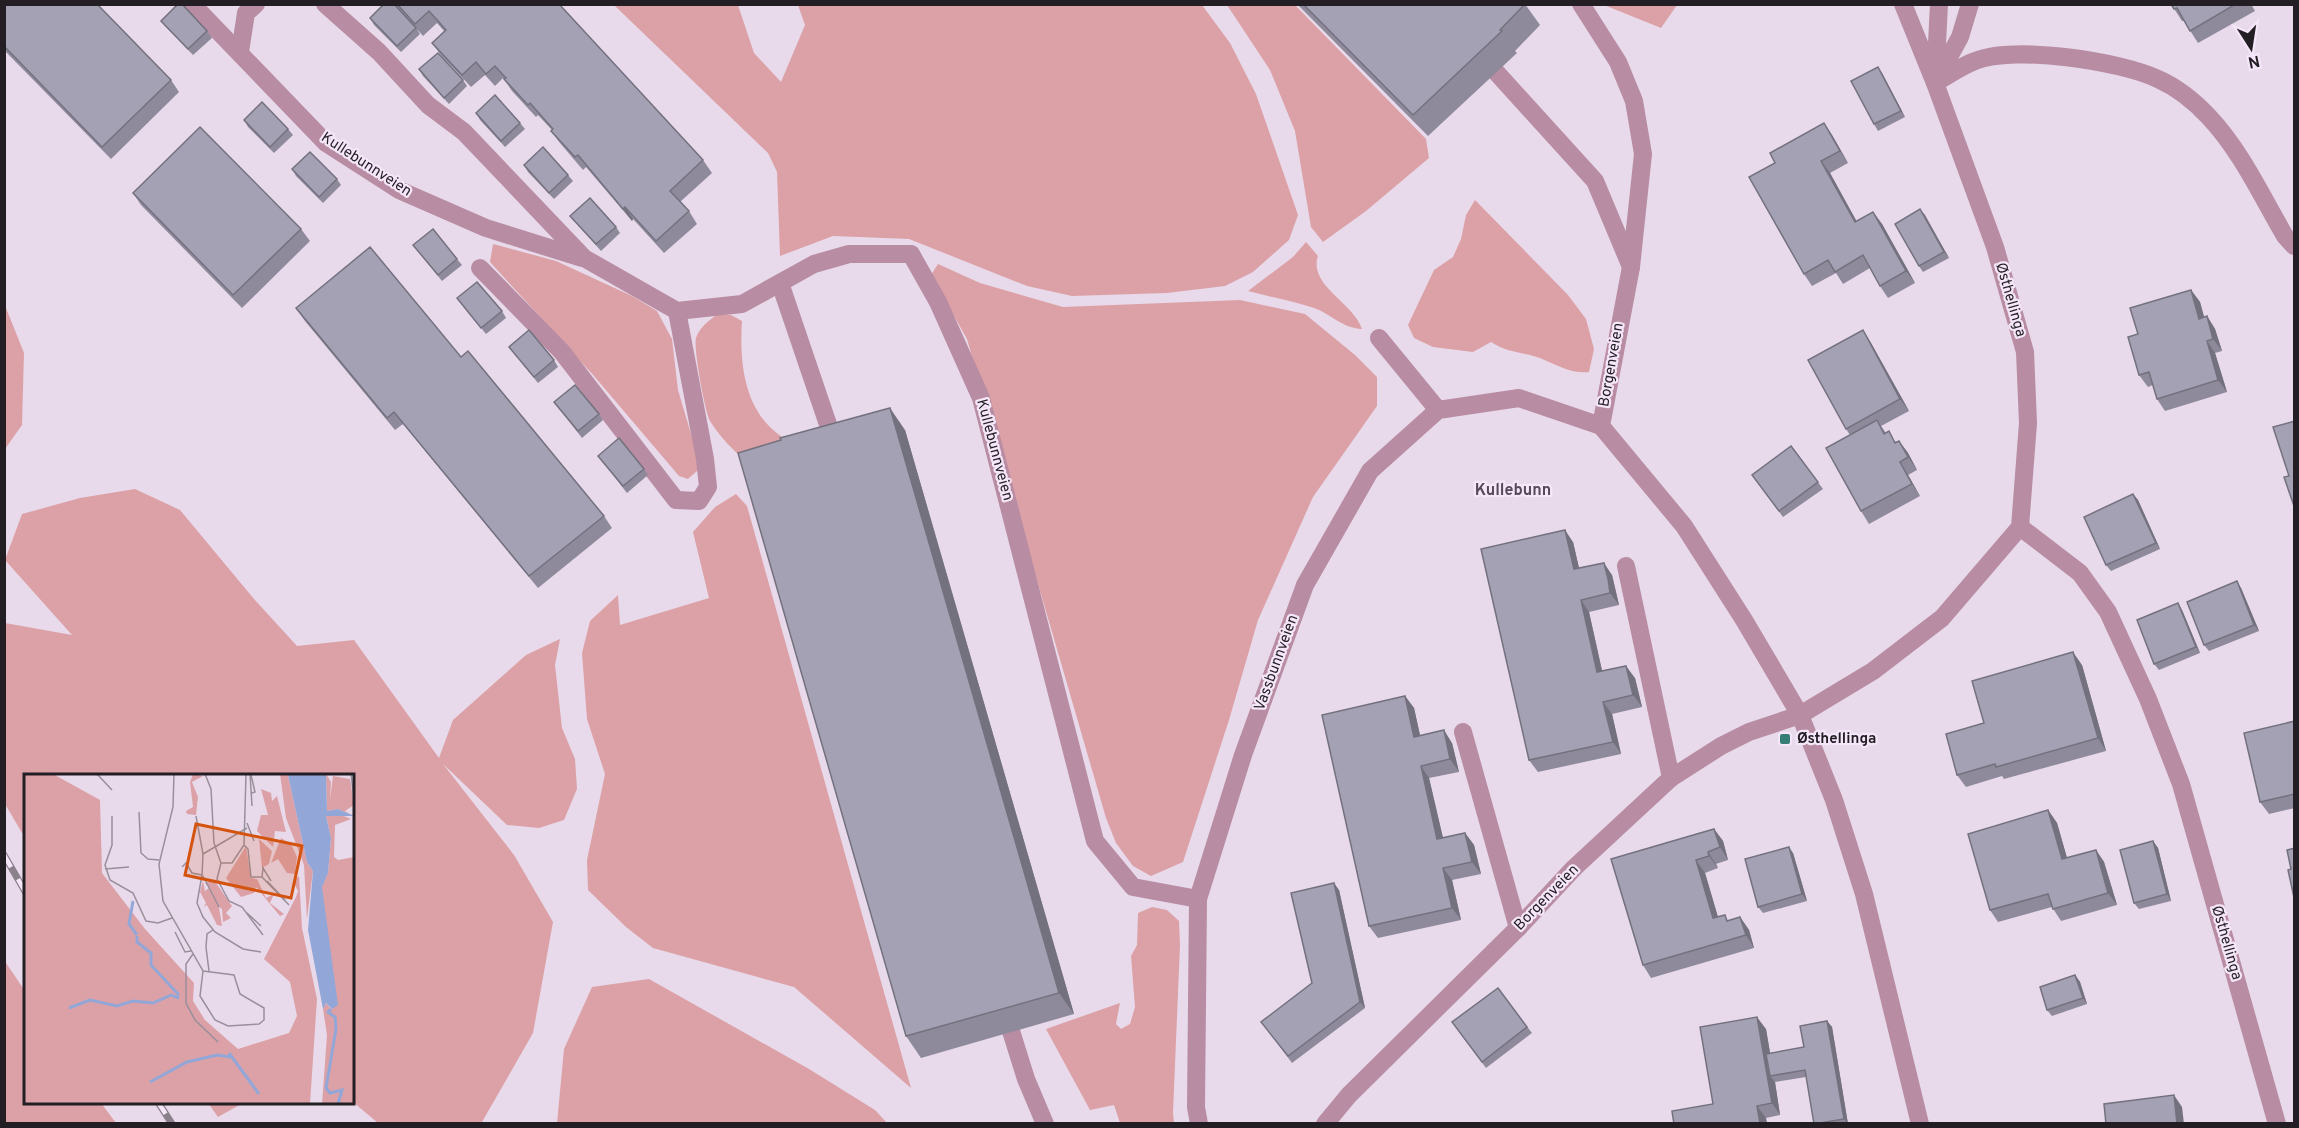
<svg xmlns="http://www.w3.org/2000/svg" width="2299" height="1128" font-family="Overpass,sans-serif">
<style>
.green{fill:#dca1a6}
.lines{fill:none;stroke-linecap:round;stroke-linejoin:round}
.lane{stroke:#b88ca2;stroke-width:18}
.street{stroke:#b88ca2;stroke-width:18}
.rail-casing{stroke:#8b818d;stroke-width:7}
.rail{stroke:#f5e7f9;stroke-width:4.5;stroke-dasharray:14;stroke-linecap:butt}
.wall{fill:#8e8a9c}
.shaded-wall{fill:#74717f}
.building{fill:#a5a1b5;stroke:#74717f;stroke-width:1.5}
.poi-dot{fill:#367d75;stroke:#f5e7f9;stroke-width:2}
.labels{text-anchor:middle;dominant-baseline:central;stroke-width:4.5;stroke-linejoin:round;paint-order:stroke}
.street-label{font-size:15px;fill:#231e24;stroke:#f5e7f9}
.poi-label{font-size:15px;font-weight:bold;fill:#231e24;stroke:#f5e7f9;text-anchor:start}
.neighbourhood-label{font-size:16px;font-weight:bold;fill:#564a58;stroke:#f5e7f9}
.inset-river{fill:none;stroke:#92a7d8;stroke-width:3}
.inset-road{fill:none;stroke:#998f9b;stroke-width:1.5}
.view{fill:#d4530e;fill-opacity:0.15;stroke:#d4530e;stroke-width:3}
.inset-edge{fill:none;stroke:#231e24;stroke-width:3}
</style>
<rect width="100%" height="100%" fill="#e8daeb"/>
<!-- green -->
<g class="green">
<polygon points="614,5 738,5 754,53 781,82 805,25 798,5 1202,5 1230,43 1256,94 1298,215 1289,240 1253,272 1225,286 1167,293 1072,296 1027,286 909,239 833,236 780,256 777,172 768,153"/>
<polygon points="1227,5 1295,5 1426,139 1429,158 1366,211 1323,242 1311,227 1295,131 1270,70"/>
<polygon points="1604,5 1677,5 1661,28"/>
<path d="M1475 200 1568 295 1586 319 1594 349 1589 372C1571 374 1557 365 1540 358 1522 352 1508 353 1491 342L1473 352 1433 347 1414 338 1408 325 1434 270 1453 257 1461 239 1466 215Z"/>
<path d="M1306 242 1318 256C1308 285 1354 303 1362 329 1342 328 1331 314 1314 308 1293 301 1270 297 1248 291L1293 257Z"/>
<polygon points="493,244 556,261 632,296 657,311 672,339 678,390 697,454 697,471 688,479 679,476 594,376 490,262"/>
<polygon points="938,264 980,283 1063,307 1240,300 1305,314 1355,355 1377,377 1377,406 1313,497 1258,620 1229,720 1183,862 1151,876 1133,866 1116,843 1106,818 967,339 931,275"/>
<polygon points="4,303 24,353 22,425 5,449"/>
<path d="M718 314 731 315 742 321C739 366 745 416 787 440L741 457C729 446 718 434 710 421 705 412 693 347 696 338 700 327 708 321 718 314Z"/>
<polygon points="135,489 180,510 254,599 297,646 354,640 439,758 453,720 526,655 560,639 555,665 562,728 575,759 577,789 564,820 539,828 507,825 443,764 514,855 553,922 533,1033 482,1122 378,1123 353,1102 352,776 26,776 25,838 5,804 5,623 72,635 5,560 22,514 80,498"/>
<polygon points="736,494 747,506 911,1088 794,987 653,948 626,927 588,890 587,860 605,774 587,719 582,653 590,621 618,595 620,625 709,598 693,532 715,507"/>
<polygon points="1152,907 1167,910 1179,921 1180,945 1173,1113 1174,1123 1120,1123 1114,1105 1090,1110 1046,1029 1120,1003 1116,1024 1121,1029 1130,1024 1135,1007 1131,956 1137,945 1138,913"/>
<polygon points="4,960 25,991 26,1102 101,1103 116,1123 5,1123"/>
<polygon points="649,979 809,1069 875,1110 887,1123 557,1123 564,1049 592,987"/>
<polygon points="208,1103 243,1103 218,1117"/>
</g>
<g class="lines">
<!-- lane -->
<g class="lane">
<path d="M1903 4 1935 83C1948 76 1961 66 1975 61 2015 45 2119 61 2158 79 2176 87 2195 102 2209 117 2241 151 2261 195 2285 236L2294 246"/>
<polyline points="1496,72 1595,181 1631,267"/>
<polyline points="780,283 836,448"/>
<polyline points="1379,338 1438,410"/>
<polyline points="1626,566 1671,778"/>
<polyline points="1463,732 1518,928"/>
<polyline points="1011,1031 1026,1079 1045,1124"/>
</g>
<!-- street -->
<g class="street">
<polyline points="192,4 326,143 399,190 486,228 582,258"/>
<polyline points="325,4 379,52 428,105 464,132 584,258 677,311 742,304 814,264 849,254 911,254 938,302 981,398 1095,841 1133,887 1198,899"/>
<polyline points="1581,4 1618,62 1634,101 1643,154 1631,267 1601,426 1684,526 1744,620 1800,715 1834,800 1864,894 1920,1124"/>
<polyline points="240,52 246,13 256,4"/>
<polyline points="1937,79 1960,37 1970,4"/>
<polyline points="480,268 562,352 676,500 699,501 708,487 705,459 677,311"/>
<polyline points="2020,527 2080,573 2108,612 2148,699 2181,784 2277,1124"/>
<polyline points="1199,1124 1196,1107 1198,899 1243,755 1305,585 1370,471 1438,410 1519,398 1601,426"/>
<polyline points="1325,1124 1349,1095 1518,928 1574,868 1671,778 1721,746 1749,732 1800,715 1873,671 1942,618 2020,527 2028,423 2025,352 1995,247 1935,83 1939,4"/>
</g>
<!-- rail casing -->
<g class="rail-casing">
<g id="rail">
<polyline points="4,855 26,893"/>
<polyline points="158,1102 172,1124"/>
</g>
</g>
<!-- rail -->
<use href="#rail" class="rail"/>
</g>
<!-- wall -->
<g class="wall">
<polygon points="4,4 171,80 179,92 111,159 4,50"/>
<polygon points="394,4 559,4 703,160 712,173 680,202 689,211 697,224 664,253 633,219 632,221 586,167 583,170 560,143 551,131 552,130 538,115 536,117 512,91 503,78 495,86 485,75 471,87 441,55 432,43 444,31 437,23 423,36 417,29 420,34 401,52 374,25 370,18"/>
<polygon points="1297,4 1525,4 1540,25 1515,51 1517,53 1428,136"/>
<polygon points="2171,4 2251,4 2255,11 2198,43 2184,21 2182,21"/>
<polygon points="161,21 207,31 212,38 193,55 166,27"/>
<polygon points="419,69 463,80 467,86 449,104 423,76"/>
<polygon points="1882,73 1905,117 1878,131 1874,124"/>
<polygon points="476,113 520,123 525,129 505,147 480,120"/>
<polygon points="244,120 288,129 293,135 274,153 248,127"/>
<polygon points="1824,123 1832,135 1848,163 1830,173 1857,222 1873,212 1882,224 1915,283 1888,298 1880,286 1870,268 1843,284 1836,273 1812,286 1804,274 1775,163"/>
<polygon points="524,165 568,175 573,181 554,199 528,172"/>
<polygon points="292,169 337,179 341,185 323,203 296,176"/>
<polygon points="133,193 301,229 310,241 242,308 141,205"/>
<polygon points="1920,209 1949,258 1923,272 1919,266"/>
<polygon points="570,216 616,227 620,233 601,251 575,222"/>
<polygon points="413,245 457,259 462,265 442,281"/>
<polygon points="2191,290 2200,302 2204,317 2207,316 2215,329 2222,351 2215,353 2227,392 2165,411 2157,399 2153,385 2148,387 2139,375 2138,334"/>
<polygon points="457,298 502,311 506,318 486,334"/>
<polygon points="296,308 461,357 604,516 612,528 538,588 403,424 395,430 305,321"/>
<polygon points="1863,330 1871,343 1909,411 1881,426 1886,433 1896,442 1899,441 1908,453 1917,470 1908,475 1920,496 1869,524 1861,511 1850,435 1846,429"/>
<polygon points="509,347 554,360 558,367 538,383"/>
<polygon points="554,402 599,414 603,420 582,438"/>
<polygon points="905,430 1074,1014 921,1058 906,1036"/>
<polygon points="1791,446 1823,489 1783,517 1752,475"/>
<polygon points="598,456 644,469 648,475 627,493"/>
<polygon points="2133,494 2138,500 2160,549 2111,571 2106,565"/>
<polygon points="1573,542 1579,568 1612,575 1619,605 1589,612 1602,671 1635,678 1642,707 1612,714 1621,754 1538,772 1529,760"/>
<polygon points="2241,588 2259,631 2209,651 2204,645"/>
<polygon points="2182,610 2200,653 2159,670 2154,664"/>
<polygon points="2082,665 2106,751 2004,779 2002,776 1966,787 1957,775 1984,723"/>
<polygon points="1405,696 1414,708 1420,735 1452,743 1459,772 1429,778 1443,838 1465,833 1474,845 1481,874 1452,880 1461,920 1378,938 1369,926"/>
<polygon points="2295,721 2295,808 2269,814 2260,802"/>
<polygon points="2048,810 2057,823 2067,858 2096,850 2104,862 2117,905 2061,921 2052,907 1998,922 1990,910"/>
<polygon points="1714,829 1723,841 1728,860 1716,864 1718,868 1705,873 1718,917 1729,921 1740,917 1749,930 1754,948 1651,978 1643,965 1611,859"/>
<polygon points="2153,841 2158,848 2171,901 2139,909 2134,903"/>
<polygon points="1793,853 1807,901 1763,913 1758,907"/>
<polygon points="1339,890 1365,1008 1292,1063 1266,1028 1312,983"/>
<polygon points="2075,975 2080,982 2087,1004 2052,1016 2047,1010"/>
<polygon points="1498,988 1532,1033 1486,1068 1452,1022"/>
<polygon points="1827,1021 1832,1027 1848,1124 1814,1124 1806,1077 1775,1082 1780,1115 1766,1118 1767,1124 1674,1124 1713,1104 1766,1029 1770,1053 1804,1047"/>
</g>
<!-- shaded-wall -->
<g class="shaded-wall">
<polygon points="1878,67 1882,73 1905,117 1901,111"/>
<polygon points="1824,123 1832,135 1848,163 1840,151"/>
<polygon points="1821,161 1830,173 1864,235 1855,222"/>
<polygon points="625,207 633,219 632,221 623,209"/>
<polygon points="1920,209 1925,215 1949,258 1944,252"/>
<polygon points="1873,212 1882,224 1915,283 1906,271"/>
<polygon points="2191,290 2200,302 2208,331 2199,319"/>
<polygon points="2207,316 2215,329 2222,351 2213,339"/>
<polygon points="1863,330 1871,343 1909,411 1900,399"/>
<polygon points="2207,341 2215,353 2227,392 2218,380"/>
<polygon points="890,408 905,430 1074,1014 1059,993"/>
<polygon points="1899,441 1908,453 1917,470 1908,457"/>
<polygon points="1900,462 1908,475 1920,496 1912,484"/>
<polygon points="2133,494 2138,500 2160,549 2156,543"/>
<polygon points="1565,530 1573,542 1582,581 1574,569"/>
<polygon points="1604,563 1612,575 1619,605 1610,593"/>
<polygon points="2237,581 2241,588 2259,631 2254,625"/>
<polygon points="1581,600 1589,612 1605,684 1597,672"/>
<polygon points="2178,603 2182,610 2200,653 2196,647"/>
<polygon points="2073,652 2082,665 2106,751 2098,738"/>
<polygon points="1626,666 1635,678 1642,707 1633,695"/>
<polygon points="1405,696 1414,708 1423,749 1414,737"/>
<polygon points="1603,702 1612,714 1621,754 1613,742"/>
<polygon points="1444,730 1452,743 1459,772 1450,759"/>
<polygon points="1421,766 1429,778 1446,851 1437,839"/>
<polygon points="2048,810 2057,823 2071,872 2062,859"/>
<polygon points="1714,829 1723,841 1728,860 1720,847"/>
<polygon points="1465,833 1474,845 1481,874 1472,862"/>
<polygon points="2153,841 2158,848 2171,901 2167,894"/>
<polygon points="1789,847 1793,853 1807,901 1802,894"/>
<polygon points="2096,850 2104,862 2117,905 2108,893"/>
<polygon points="1708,852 1716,864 1718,868 1709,856"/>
<polygon points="1696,860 1705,873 1722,931 1713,918"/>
<polygon points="1443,868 1452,880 1461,920 1452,908"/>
<polygon points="1334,883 1339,890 1365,1008 1360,1002"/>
<polygon points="1740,917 1749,930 1754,948 1746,935"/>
<polygon points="2075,975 2080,982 2087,1004 2083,998"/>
<polygon points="1757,1017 1766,1029 1774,1076 1770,1076 1775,1082 1780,1115 1772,1103"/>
<polygon points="1827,1021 1832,1027 1848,1124 1844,1119"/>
<polygon points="2174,1095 2182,1107 2184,1124 2177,1124"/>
<polygon points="1757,1106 1766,1118 1767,1124 1760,1124"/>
</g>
<!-- building -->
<g class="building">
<polygon points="4,4 97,4 171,80 102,147 4,46"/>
<polygon points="178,4 182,4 207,31 188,49 161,21"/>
<polygon points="384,4 394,4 416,28 397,46 370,18"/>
<polygon points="397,4 559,4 703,160 670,191 689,211 656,241 625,207 623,209 578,155 575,157 551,131 553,129 530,103 528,105 504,79 506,78 495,66 486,74 476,62 462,75 432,43 446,30 439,22 429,11 415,24"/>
<polygon points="1303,4 1525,4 1500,30 1502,31 1413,115"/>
<polygon points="2171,4 2236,4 2190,31 2177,8 2174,9"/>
<polygon points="438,53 463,80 444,98 419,69"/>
<polygon points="1878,67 1901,111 1874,124 1851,81"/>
<polygon points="495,95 520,123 501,141 476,113"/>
<polygon points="262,102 288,129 270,147 244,120"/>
<polygon points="1824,123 1840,151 1821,161 1855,222 1873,212 1906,271 1880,286 1863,255 1835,272 1828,260 1804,274 1749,177 1775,163 1770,153"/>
<polygon points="200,127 301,229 233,295 133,193"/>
<polygon points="543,147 568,175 549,193 524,165"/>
<polygon points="310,152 337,179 319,197 292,169"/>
<polygon points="590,198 616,227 596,244 570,216"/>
<polygon points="1920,209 1944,252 1919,266 1895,224"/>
<polygon points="433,229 457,259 438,275 413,245"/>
<polygon points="370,247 461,357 468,351 604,516 529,576 394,412 387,418 296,308"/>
<polygon points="477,282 502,311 481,328 457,298"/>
<polygon points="2191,290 2199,319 2207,316 2213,339 2207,341 2218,380 2157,399 2149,372 2139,375 2128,337 2138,334 2130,308"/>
<polygon points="529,330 554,360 534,377 509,347"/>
<polygon points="1863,330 1900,399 1846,429 1808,360"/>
<polygon points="575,385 599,414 578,431 554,402"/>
<polygon points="890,408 1059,993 906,1036 738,453 781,440 780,438"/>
<polygon points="1877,420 1884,434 1889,431 1895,443 1899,441 1908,457 1900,462 1912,484 1861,511 1826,448"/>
<polygon points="2295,421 2295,509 2284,477 2289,476 2273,427"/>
<polygon points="619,438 644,469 623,486 598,456"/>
<polygon points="1791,446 1818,482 1779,511 1752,475"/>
<polygon points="2133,494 2156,543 2106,565 2084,517"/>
<polygon points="1565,530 1574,569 1604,563 1608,579 1610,593 1581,600 1597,672 1626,666 1633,695 1603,702 1613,742 1529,760 1481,549"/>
<polygon points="2237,581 2254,625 2204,645 2187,602"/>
<polygon points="2178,603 2196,647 2154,664 2137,620"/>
<polygon points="2073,652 2098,738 1996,767 1995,764 1957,775 1946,734 1984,723 1972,681"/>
<polygon points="1405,696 1414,737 1444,730 1450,759 1421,766 1437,839 1465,833 1472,862 1443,868 1452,908 1369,926 1322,715"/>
<polygon points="2295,721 2295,794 2260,802 2244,733"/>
<polygon points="2048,810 2062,859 2096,850 2108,893 2053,909 2048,894 1990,910 1968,834"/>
<polygon points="1714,829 1720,847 1708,852 1709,856 1696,860 1713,918 1725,915 1727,921 1740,917 1746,935 1643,965 1611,859"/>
<polygon points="2153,841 2167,894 2134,903 2120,850"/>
<polygon points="1789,847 1802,894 1758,907 1745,859"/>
<polygon points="2295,848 2295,902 2288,870 2291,869 2287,850"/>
<polygon points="1334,883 1360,1002 1288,1056 1261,1022 1312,983 1291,893"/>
<polygon points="2075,975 2083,998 2047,1010 2040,987"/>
<polygon points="1498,988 1527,1027 1482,1062 1452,1022"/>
<polygon points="1757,1017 1772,1103 1757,1106 1760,1124 1674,1124 1672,1111 1713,1104 1700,1027"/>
<polygon points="1827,1021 1844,1119 1814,1124 1805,1070 1770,1076 1766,1054 1804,1047 1800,1026"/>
<polygon points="2174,1095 2177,1124 2106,1124 2104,1104"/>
</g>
<!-- markers -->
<rect class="poi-dot" x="1779" y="733" width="12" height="12" rx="3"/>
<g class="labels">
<!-- street labels -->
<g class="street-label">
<text transform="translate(366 165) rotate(33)">Kullebunnveien</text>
<text transform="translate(2010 300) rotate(74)">Østhellinga</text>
<text transform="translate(1612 365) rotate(-80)">Borgenveien</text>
<text transform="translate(994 450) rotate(75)">Kullebunnveien</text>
<text transform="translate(1277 663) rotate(-70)">Vassbunnveien</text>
<text transform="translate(1547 898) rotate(-46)">Borgenveien</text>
<text transform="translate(2226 943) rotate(74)">Østhellinga</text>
</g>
<!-- poi labels -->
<g class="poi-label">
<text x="1797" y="739">Østhellinga</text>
</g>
<!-- neighbourhood labels -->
<g class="neighbourhood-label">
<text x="1513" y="491">Kullebunn</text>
</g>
</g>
<!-- overview -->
<g transform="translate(24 774)">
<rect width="330" height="330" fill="#e8daeb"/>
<path d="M0 0H29L76 26 78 99 121 155 170 209 169 227 181 246 214 275 265 259 273 242 266 208 240 185 272 123 274 117 269 107 275 102 278 154 293 225 286 330H0ZM169 0 179 2 168 8 174 23 172 41 163 40 162 37 169 33 166 8ZM256 0 264 1 283 88 289 97 283 145 280 91 262 44ZM302 0 307 8 306 26 309 2 326 5 330 31 321 37 330 42 314 35 303 37ZM237 15 247 19 248 27 253 22 262 58 251 57 249 73 233 57 237 41H244ZM315 40 327 45 311 51 310 83 314 86 330 83V330H298L303 261 299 235 302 229 307 235 313 230 297 113 304 99 307 64 302 42ZM257 64 267 70 273 83 271 100 263 99 254 85 247 89ZM235 65 248 77 245 90 238 94ZM222 72 227 104 233 105 242 124 250 120 246 129 260 140 256 142 232 113 230 119 217 123 202 104ZM190 106 208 132 202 139 207 144 199 148 198 135 195 133 198 152 193 151 183 131 180 133 182 129 176 118 179 107 181 117 185 114 181 109Z" fill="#dca1a6"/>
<path d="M257 0H302L303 37 314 35 330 42H302L307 64 304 99 298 113 314 231 308 235 302 229 299 235 284 156 289 97 283 88 264 1Z" fill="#92a7d8"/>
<path class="inset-river" d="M109 127 105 150 113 161M113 162V168L127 179V191L155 221M45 234 66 226 93 232 109 227 129 229 147 221 155 224M307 235 304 238 311 243 312 255 302 314 306 319 318 316 314 330M205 279 235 320M126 308 163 288 193 281 207 283"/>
<path class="inset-road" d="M73 0 88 16M150 0 149 33 135 90 139 127 179 197 176 222 191 246 204 252 235 250 240 246V234L216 220 210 201 179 197M181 0 187 15 190 69 197 89 193 105 205 127 218 133 239 161M226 0 228 32M327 0 330 25M227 1 231 18 228 19M115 38 117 79 124 85 135 86M88 42V71L81 91 86 106 109 119 122 147 134 149 148 144M172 42 179 80M223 49 230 67M220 71 224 75 227 103H238L265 131M197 89H208L220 71 222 0M158 93 162 89 168 99 178 101M81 95 105 93M178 101 173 129 179 143 191 158 219 175 237 178M178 102 179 80 223 54M179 102 195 133M238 103 239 94 247 107M243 107 261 126M223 139 237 152M151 158 161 178 167 177M169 180 162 190V229L171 246 194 268M185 197 182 173 183 160 189 156"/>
<path class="view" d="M172 50 278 72 267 124 161 101Z"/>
<rect width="330" height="330" class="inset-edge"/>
</g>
<!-- border -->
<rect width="2299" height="1128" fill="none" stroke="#231e24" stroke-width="12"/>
<!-- north arrow -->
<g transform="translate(2251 48) rotate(168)" stroke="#f5e7f9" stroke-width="4.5" paint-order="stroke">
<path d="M0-4.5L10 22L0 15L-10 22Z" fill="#231e24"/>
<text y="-9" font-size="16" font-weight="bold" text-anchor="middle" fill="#231e24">N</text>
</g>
</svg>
